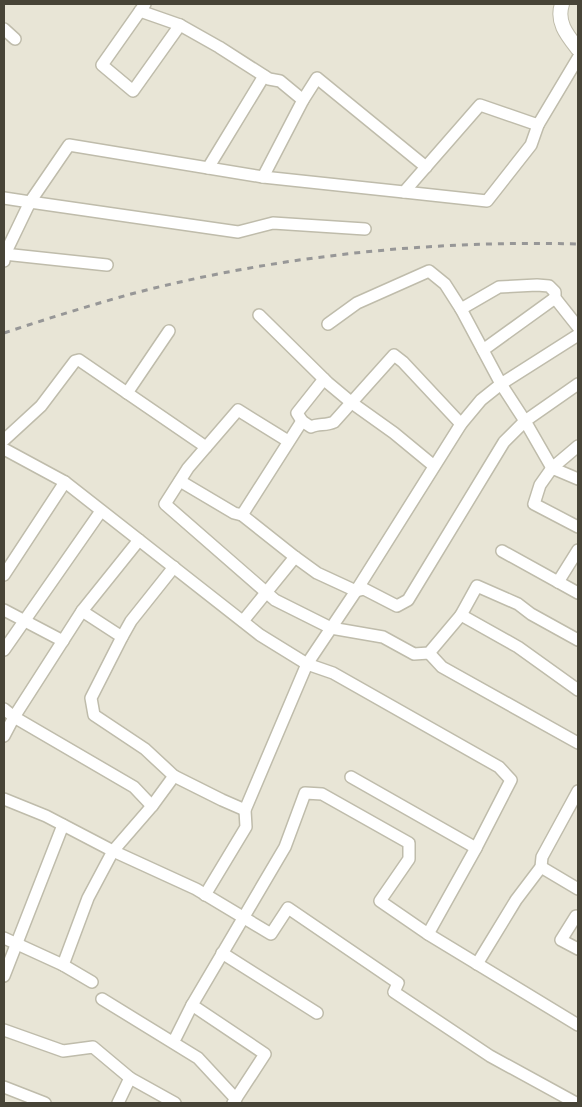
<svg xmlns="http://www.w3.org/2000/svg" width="582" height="1107" font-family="Figtree,sans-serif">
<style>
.residential{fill:#e8e5d6}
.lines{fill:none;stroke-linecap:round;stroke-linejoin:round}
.minor-casing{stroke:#bfbcab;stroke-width:14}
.tertiary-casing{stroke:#bfbcab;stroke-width:16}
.minor{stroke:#fff;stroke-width:11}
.tertiary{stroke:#fff;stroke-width:14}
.rail{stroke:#979797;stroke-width:3;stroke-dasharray:6 6;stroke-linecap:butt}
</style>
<rect width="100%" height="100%" fill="#f4f2e8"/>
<!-- residential -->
<rect class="residential" x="4" y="4" width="574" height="1099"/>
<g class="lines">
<!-- minor casing -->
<g class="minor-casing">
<g id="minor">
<polyline points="145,4 102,65 133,91 180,25"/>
<polyline points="140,11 180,25 219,47 269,79 280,81 303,100"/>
<polyline points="4,29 15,39"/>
<polyline points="208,168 264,76"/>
<polyline points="263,177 303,100 317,78 426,167"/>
<polyline points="404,192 487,201 531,145 538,125"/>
<polyline points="4,198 30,202 69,145 263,177 404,192 480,105 538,125 578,58"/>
<polyline points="4,254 107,265"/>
<polyline points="4,261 5,254 30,202 238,232 273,223 365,229"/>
<polyline points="461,309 499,287 537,285 549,286 555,292 555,298 578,327"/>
<polyline points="259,315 328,383 352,403 394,433 434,466"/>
<polyline points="328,324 357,303 429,271 445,284 461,309 501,384 525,421 552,468 578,446"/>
<polyline points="483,350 555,298"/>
<path d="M324 379 297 413 302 421 311 427C318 423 326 426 334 422L394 355 403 362 461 424"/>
<polyline points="127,393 169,331"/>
<polyline points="4,440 41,406 75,361 79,360 206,447"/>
<polyline points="288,441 238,410 188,468 165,504 275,600 331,628 383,637 414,654 429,653 461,615 477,586 518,604 531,614 578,640"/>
<polyline points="4,449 65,482 260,635 307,664 333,673 499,767 511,780 476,848 428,934"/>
<polyline points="578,479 552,468 540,485 534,504 578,527"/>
<polyline points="180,481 234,513 242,515 302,421"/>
<polyline points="242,515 295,557 317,573 356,591 364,589 397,606 408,600 504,442 525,421 578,384"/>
<polyline points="502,551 578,593"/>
<polyline points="174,567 131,621 122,637 91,698 94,715 145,749 174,776 222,800 245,810"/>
<polyline points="4,575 65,482"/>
<polyline points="558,582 578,550"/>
<polyline points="4,610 63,641"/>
<polyline points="82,611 122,637"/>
<polyline points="461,615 518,647 578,690"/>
<polyline points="243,621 295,557"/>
<polyline points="4,650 101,511"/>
<polyline points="429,653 442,667 578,743"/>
<polyline points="4,709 14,717 134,787 152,806"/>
<polyline points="4,736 14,717 82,611 139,540"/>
<polyline points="351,777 476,848"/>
<polyline points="4,799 46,816 113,851 196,889 271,934 288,908 398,983 394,992 490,1056 576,1103"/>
<polyline points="541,867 578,889"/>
<polyline points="205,895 246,827 245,810 307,664 356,591 461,424 481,400 501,384 578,335"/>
<polyline points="576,916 561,940 578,949"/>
<polyline points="4,938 63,965 92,982"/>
<polyline points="222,953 317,1013"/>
<polyline points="477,964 516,900 541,867 542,857 578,791"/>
<polyline points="63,965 88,898 113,851 152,806 174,776"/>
<polyline points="4,976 63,825"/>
<polyline points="102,999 198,1058 236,1099"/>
<polyline points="4,1030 63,1051 93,1047 130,1078"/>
<polyline points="176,1037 192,1005"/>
<polyline points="4,1087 45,1103"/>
<polyline points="118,1103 130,1078 175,1103"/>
<polyline points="233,1103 265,1054 192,1005 285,847 305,793 322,794 409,843 409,859 380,901 428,934 578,1025"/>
</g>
</g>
<!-- tertiary casing -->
<g class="tertiary-casing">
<path id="tertiary" d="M562 4C556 22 567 35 578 49"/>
</g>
<!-- minor -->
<use href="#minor" class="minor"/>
<!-- tertiary -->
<use href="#tertiary" class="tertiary"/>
<!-- rail -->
<path class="rail" d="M4 333C46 319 88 306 131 294 275 256 430 240 578 244"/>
</g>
<!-- border -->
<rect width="582" height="1107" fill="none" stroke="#474437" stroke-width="10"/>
</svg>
